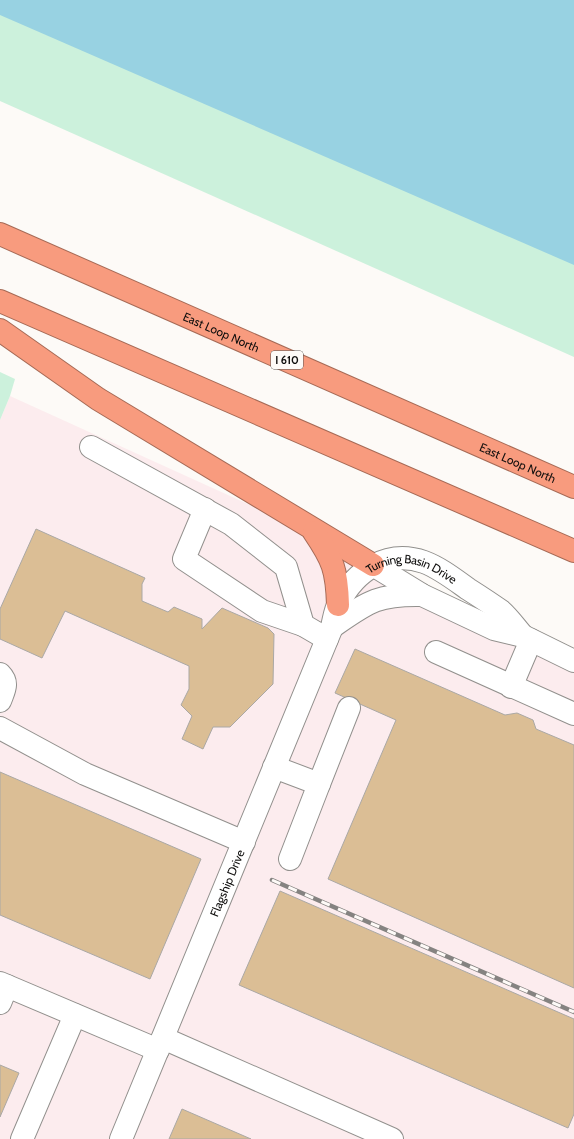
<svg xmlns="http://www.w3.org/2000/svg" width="574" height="1139" font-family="Cabin,sans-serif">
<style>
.industrial{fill:#fcecee}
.green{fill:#ccf1dc}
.water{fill:#98d2e2}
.building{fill:#dbbe95;stroke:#aaa8a5}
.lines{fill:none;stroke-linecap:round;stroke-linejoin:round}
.minor-casing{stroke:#92908d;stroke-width:24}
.highway-casing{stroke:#a66a56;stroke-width:24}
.minor{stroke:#fff;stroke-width:22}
.highway{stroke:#f89b7e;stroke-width:22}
.rail-casing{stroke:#858381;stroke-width:4.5}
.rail{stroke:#fdfaf7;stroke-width:3;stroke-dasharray:9;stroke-linecap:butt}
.labels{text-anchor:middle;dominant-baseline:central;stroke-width:4;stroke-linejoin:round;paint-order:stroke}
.shield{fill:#fdfaf7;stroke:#565553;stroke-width:1}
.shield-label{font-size:11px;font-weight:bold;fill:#0f0e0d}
.street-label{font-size:12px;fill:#0f0e0d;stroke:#fdfaf7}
</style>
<rect width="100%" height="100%" fill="#fdfaf7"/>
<!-- industrial -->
<polygon class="industrial" points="10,396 296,526 421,603 574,672 574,1139 0,1139 0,420"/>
<!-- green -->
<g class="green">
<polygon points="0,0 574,0 574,357 0,101"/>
<polygon points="0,372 15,379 10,396 0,420"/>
</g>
<!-- water -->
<polygon class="water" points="0,0 574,0 574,265 0,15"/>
<!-- building -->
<g class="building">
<polygon points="36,529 145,578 142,584 142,601 168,612 174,607 202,619 202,629 222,608 268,628 274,634 273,684 230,727 213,727 203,749 182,739 192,716 181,705 189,689 189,666 65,611 42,658 0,639 0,609"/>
<polygon points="355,649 505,715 517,713 533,720 536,729 574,745 574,988 328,879 396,720 335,693"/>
<polygon points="0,772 201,859 150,979 0,915"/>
<polygon points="280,891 574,1019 574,1114 568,1128 239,985"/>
<polygon points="0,1065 19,1073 0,1117"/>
<polygon points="182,1109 251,1139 169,1139"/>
</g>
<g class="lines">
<!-- minor casing -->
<g class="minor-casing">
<g id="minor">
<polyline points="91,447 231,524 286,567 303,625 327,639"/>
<polyline points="205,509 184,559 262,611 303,625"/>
<polyline points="373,565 422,595 494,629 523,636 574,661"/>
<path d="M332 627C368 602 377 594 422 595"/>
<polyline points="436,652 574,714"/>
<path d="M0 674C9 683 4 690 0 701"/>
<polyline points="511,687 531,640"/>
<polyline points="0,728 85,774 244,842"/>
<polyline points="274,767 319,784 290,859"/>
<polyline points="319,784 349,708"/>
<polyline points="0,983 158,1050"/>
<polyline points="0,1003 7,986"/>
<polyline points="163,1038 392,1139"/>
<polyline points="22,1139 75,1015"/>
<path id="s1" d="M121 1139 332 627C334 619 335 610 339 603 355 571 387 549 424 562 440 568 454 579 468 589 479 596 490 603 501 611 509 618 516 628 523 636"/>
</g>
</g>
<!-- highway casing -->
<g class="highway-casing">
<g id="highway">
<path id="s2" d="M0 234 574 487"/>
<polyline points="0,301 574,551"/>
<polyline points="0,330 98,399 373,565"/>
<path d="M314 532C333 560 337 570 338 605"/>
</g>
</g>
<!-- minor -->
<use href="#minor" class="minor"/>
<!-- highway -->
<use href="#highway" class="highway"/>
<!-- rail casing -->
<g class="rail-casing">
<polyline id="rail" points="272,880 574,1012"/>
</g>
<!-- rail -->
<use href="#rail" class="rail"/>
</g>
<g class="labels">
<!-- shield labels -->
<rect class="shield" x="271" y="351" width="32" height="18" rx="3"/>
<g class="shield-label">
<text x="287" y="360">I 610</text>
</g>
<!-- street labels -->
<g class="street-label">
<text stroke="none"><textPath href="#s2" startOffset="242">East Loop North</textPath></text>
<text stroke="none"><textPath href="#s2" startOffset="566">East Loop North</textPath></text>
<text stroke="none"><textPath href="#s1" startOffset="671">Turning Basin Drive</textPath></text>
<text stroke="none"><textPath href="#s1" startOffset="277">Flagship Drive</textPath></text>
</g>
</g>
</svg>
